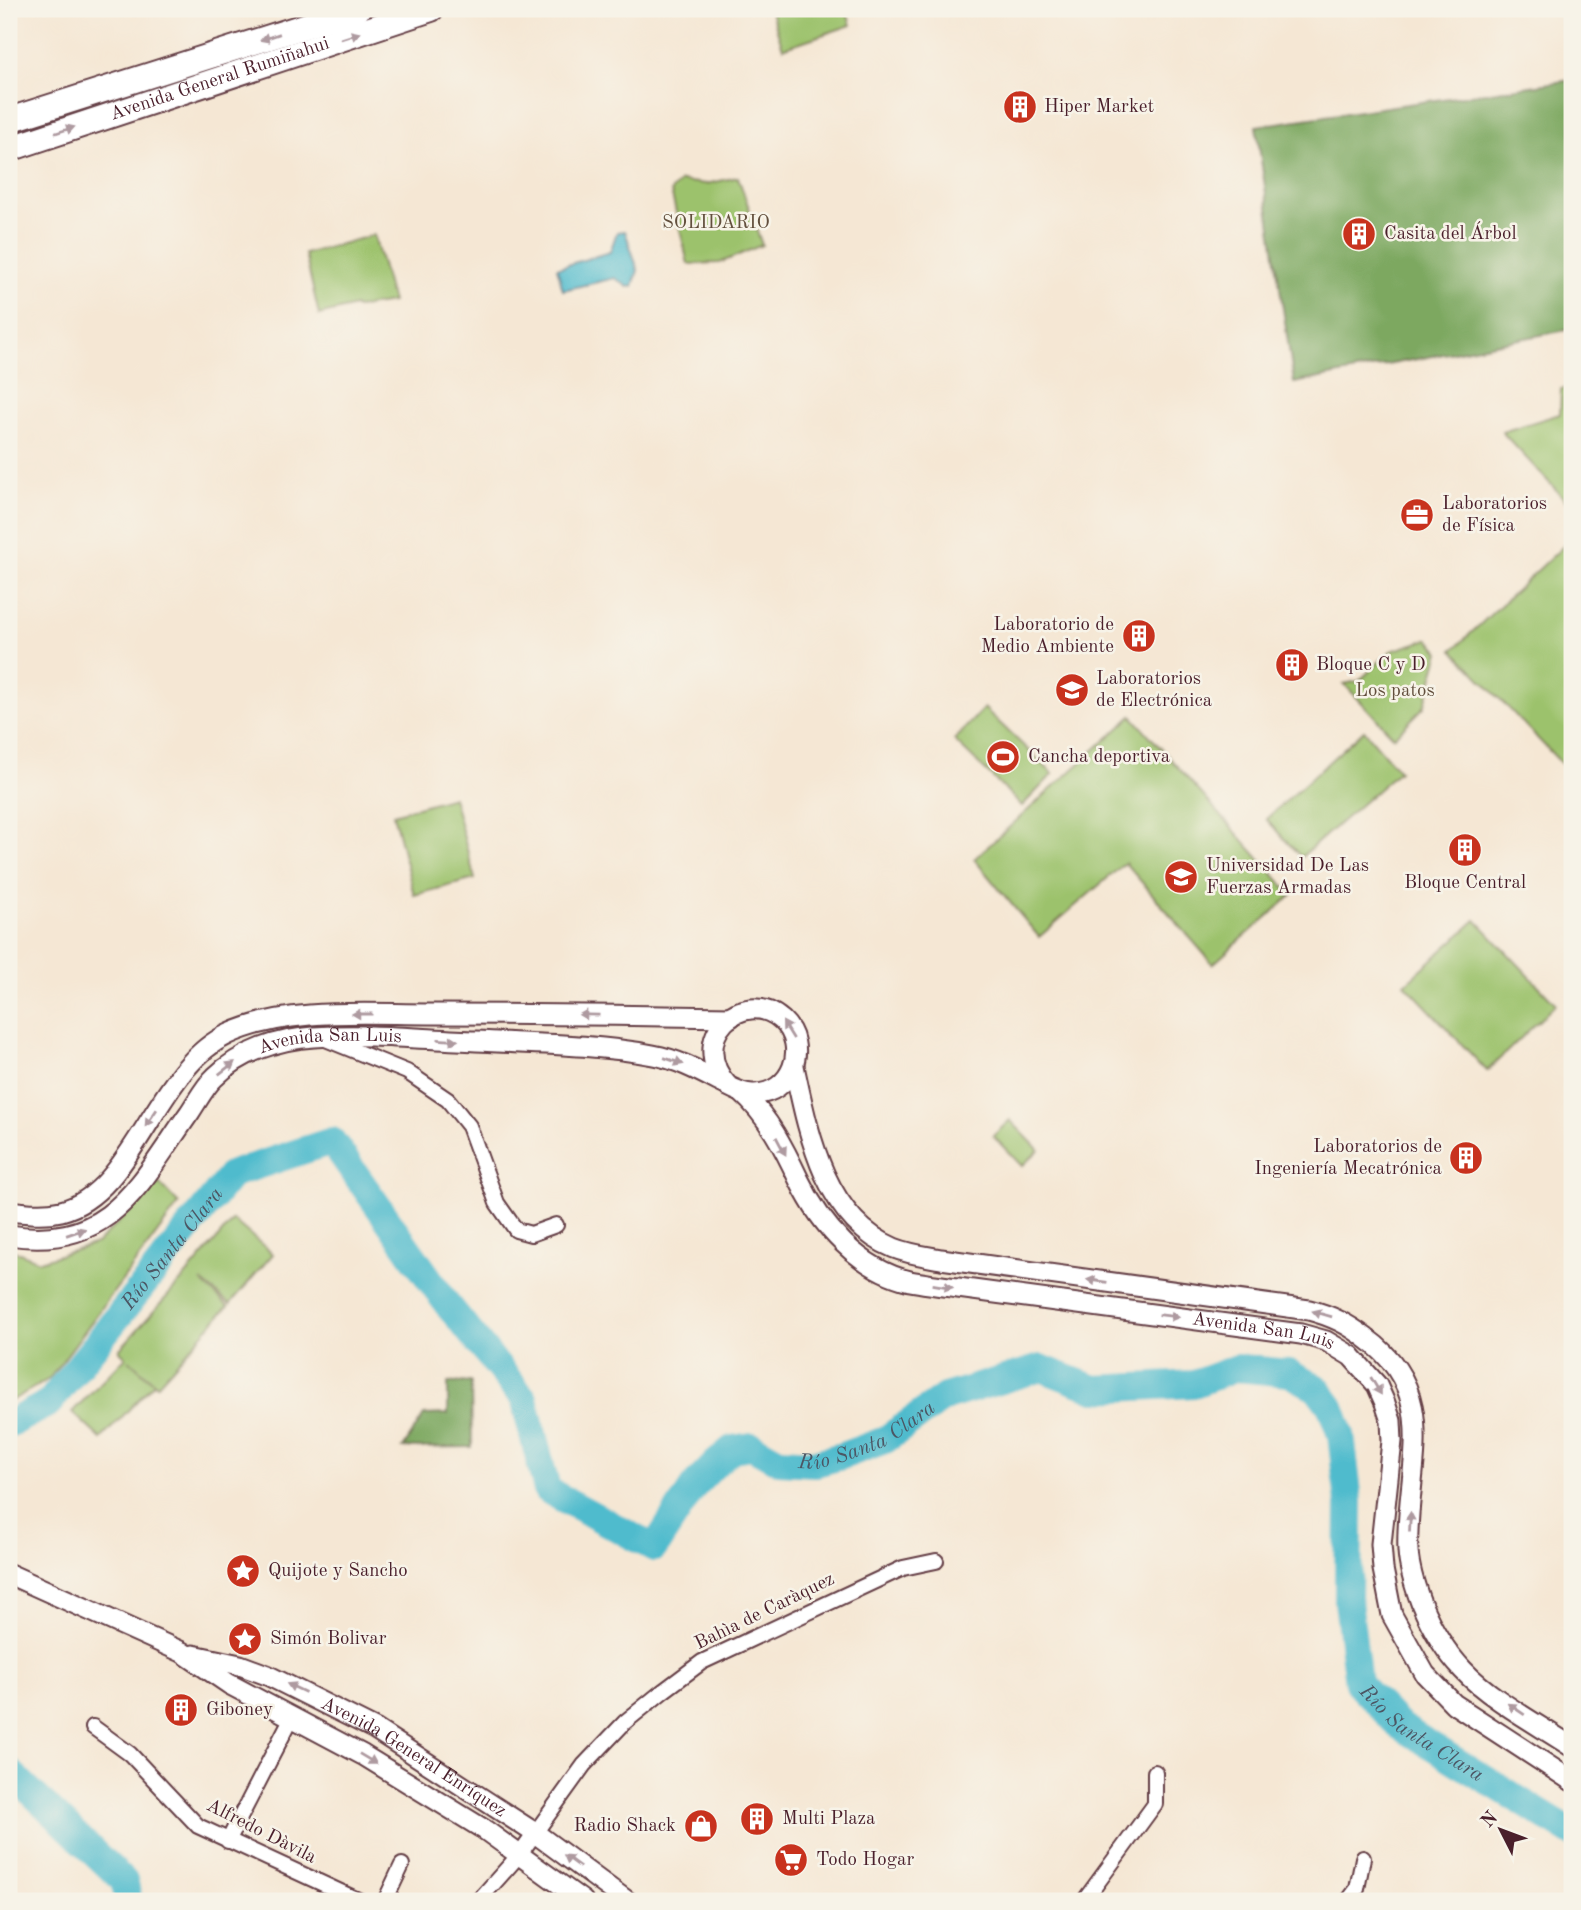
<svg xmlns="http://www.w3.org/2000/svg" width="1581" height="1910" font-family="'Old Standard TT',serif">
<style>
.green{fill:#9cc26c;stroke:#73704c;stroke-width:2}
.forest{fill:#7da860;stroke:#646446;stroke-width:2}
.water{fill:#50bbcd;stroke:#4d6d7c;stroke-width:2}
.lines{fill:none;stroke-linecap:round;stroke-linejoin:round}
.river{stroke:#50bbcd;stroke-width:28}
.street-casing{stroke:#643d44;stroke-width:18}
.secondary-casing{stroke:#643d44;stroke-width:23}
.highway-casing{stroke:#643d44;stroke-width:28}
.street{stroke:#fff;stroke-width:14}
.secondary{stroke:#fff;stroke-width:19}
.highway{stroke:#fff;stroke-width:24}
.oneway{fill:#ae9aa0}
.labels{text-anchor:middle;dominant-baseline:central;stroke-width:5;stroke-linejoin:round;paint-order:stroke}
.street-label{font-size:19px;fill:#4a1f2b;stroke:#f7f3e8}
.poi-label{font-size:19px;fill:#4a1f2b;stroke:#f7f3e8;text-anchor:start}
.park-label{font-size:19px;fill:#63503e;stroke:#f7f3e8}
.water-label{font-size:21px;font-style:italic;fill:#4c5664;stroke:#f7f3e8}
</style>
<rect width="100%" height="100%" fill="#f7f3e8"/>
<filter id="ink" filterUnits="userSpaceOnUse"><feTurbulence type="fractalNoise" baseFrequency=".0143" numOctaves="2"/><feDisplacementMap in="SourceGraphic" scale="14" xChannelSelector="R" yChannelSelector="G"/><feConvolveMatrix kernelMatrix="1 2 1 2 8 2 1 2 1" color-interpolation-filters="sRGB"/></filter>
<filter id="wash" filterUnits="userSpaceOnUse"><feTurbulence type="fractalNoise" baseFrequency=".00686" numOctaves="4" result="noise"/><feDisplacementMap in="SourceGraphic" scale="28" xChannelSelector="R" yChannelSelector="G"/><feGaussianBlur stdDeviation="1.57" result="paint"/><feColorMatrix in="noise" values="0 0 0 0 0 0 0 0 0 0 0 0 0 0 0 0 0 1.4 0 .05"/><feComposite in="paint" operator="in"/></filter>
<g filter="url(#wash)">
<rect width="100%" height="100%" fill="#f5e7d4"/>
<!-- green -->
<g class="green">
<polygon points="770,9 846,9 851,25 783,48"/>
<polygon points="738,177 762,245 720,263 688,264 671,191 681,181 706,184"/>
<polygon points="374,235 392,302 356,308 355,306 319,315 305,254"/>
<polygon points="1572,387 1572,507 1502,432 1560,414 1561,389"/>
<polygon points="1572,538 1572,761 1565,767 1453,650"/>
<polygon points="1429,639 1440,652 1424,707 1394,737 1344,684 1359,681 1391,651"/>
<polygon points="984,708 1053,774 1022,806 954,740"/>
<polygon points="1132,716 1292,895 1213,964 1125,863 1039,937 974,859"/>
<polygon points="1364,730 1399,771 1301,857 1266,819"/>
<polygon points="453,797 475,879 414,895 393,814"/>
<polygon points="1476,920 1556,1004 1487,1071 1405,984"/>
<polygon points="1010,1120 1039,1150 1022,1166 993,1136"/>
<polygon points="159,1183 179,1204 49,1379 9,1402 9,1249 40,1261 96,1244"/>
<polygon points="233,1220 273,1254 230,1304 201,1281 228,1306 157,1385 129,1360 154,1383 101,1439 72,1412 126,1357 119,1350 190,1271"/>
</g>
<!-- forest -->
<g class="forest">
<polygon points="1572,80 1572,329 1294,383 1256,126"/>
<polygon points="471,1382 472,1447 403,1448 424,1415 448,1414 448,1383"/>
</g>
<!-- water -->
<polygon class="water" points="625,231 638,270 633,286 628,287 615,278 563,290 557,268 610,252 617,232"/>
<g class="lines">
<!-- river -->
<g class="river">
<path id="s1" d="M9 1424 49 1403 232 1174 332 1141 447 1304 524 1399 547 1490 654 1548 694 1486 718 1461 732 1449 752 1446 779 1461 816 1463 842 1456 885 1440 945 1397 1041 1368 1095 1389 1194 1384 1237 1368 1289 1373 1317 1388 1331 1407 1341 1435 1349 1502 1348 1601 1358 1683 1398 1725 1572 1833"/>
<polyline points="9,1771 124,1881 129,1901"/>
</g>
</g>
</g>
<g filter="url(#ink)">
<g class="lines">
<!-- street casing -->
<g class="street-casing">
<g id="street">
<polyline points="323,1038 407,1072 448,1100 469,1126 497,1203 516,1230 531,1234 556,1225"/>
<polyline points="93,1727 130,1754 198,1826 360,1901"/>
<polyline points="228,1841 292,1717"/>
<polyline points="385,1901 402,1865"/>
<polyline points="478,1901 520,1854 584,1765 625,1722 662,1692 702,1662 903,1568 936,1561"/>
<polyline points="1084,1901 1155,1804 1155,1772"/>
<polyline points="1348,1901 1357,1889 1363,1858"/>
</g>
</g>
<!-- secondary casing -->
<g class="secondary-casing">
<g id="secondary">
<path d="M794 1066C808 1131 824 1219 894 1248 909 1254 925 1256 941 1259L1309 1310C1332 1316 1348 1324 1366 1338 1445 1395 1404 1473 1408 1551 1409 1568 1415 1587 1421 1603 1431 1627 1445 1651 1463 1670 1490 1699 1539 1725 1572 1747"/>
<path id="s2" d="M741 1092C768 1116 784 1148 799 1180 821 1226 859 1269 910 1281 926 1284 942 1286 958 1288L1301 1334 1326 1341 1351 1356 1377 1385 1385 1403 1391 1421 1392 1441 1381 1544 1383 1569 1392 1615 1425 1674 1454 1704 1572 1781"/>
<path d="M9 1211C27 1213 44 1215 61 1211 135 1193 155 1067 229 1034 288 1007 365 1014 428 1014 529 1014 630 1015 731 1017"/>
<path id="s3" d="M9 1235C111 1251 139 1184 190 1112 198 1100 205 1086 215 1077 240 1052 279 1039 314 1037 367 1033 422 1039 476 1041 535 1044 595 1044 653 1055 676 1059 697 1070 718 1081 729 1086 740 1094 753 1094 792 1095 810 1046 782 1020 743 985 685 1039 728 1086"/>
<polyline points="9,1574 182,1652 229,1684 363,1755 485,1830 583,1901"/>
<path id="s4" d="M193 1655 240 1665 267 1675 375 1729 535 1833 627 1901"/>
</g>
</g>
<!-- highway casing -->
<g class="highway-casing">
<g id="highway">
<polyline points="9,120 358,9"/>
<path id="s5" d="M9 149 431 9"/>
</g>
</g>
<!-- street -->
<use href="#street" class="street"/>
<!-- secondary -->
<use href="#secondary" class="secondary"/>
<!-- highway -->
<use href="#highway" class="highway"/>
</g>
<!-- one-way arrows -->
<defs><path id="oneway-solid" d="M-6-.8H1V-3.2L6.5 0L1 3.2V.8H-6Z" transform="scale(1.75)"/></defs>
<g class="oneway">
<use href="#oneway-solid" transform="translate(350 36) rotate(-18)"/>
<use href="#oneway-solid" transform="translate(270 37) rotate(161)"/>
<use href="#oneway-solid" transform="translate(65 130) rotate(-18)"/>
<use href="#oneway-solid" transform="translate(362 1014) rotate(180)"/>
<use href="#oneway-solid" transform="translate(589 1015) rotate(-179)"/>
<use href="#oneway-solid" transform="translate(788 1030) rotate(-122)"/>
<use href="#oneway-solid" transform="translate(448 1040) rotate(3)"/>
<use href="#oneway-solid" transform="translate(674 1061) rotate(19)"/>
<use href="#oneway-solid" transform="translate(227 1068) rotate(-38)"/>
<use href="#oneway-solid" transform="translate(151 1118) rotate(124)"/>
<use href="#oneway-solid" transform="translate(781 1146) rotate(62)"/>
<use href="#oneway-solid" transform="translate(76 1232) rotate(-19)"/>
<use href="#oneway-solid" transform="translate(1097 1281) rotate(-172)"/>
<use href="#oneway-solid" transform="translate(943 1286) rotate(9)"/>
<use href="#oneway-solid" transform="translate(1322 1314) rotate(-164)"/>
<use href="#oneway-solid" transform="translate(1169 1316) rotate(7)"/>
<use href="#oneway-solid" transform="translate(1376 1386) rotate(59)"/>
<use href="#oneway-solid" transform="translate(1410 1522) rotate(-87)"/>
<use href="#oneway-solid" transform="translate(296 1688) rotate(-155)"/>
<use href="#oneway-solid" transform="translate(1516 1709) rotate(-146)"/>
<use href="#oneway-solid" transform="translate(368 1759) rotate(31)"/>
<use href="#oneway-solid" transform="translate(572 1861) rotate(-144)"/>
</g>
</g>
<!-- icons -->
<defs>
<g id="building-disc" transform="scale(1.75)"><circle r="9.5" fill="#c8321e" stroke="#f7f3e8"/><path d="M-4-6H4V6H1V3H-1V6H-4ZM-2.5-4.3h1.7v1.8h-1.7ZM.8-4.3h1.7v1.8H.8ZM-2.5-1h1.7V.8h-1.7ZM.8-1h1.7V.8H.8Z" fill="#fff"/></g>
<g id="office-disc" transform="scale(1.75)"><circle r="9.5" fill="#c8321e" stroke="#f7f3e8"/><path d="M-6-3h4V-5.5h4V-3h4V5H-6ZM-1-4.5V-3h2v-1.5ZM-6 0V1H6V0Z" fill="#fff"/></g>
<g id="school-disc" transform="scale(1.75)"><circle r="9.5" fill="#c8321e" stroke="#f7f3e8"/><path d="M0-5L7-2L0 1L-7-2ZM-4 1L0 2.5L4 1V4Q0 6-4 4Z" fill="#fff"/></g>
<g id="stadium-disc" transform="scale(1.75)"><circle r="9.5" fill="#c8321e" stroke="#f7f3e8"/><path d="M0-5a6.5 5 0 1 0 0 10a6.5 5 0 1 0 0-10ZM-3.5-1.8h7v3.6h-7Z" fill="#fff"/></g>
<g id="university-disc" transform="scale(1.75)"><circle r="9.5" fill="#c8321e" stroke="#f7f3e8"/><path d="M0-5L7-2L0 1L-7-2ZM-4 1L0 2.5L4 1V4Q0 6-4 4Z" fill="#fff"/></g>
<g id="sight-disc" transform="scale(1.75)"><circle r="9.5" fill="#c8321e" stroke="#f7f3e8"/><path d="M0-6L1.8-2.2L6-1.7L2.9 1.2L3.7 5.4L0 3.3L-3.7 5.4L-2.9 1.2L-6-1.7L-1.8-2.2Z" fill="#fff"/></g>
<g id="shop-disc" transform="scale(1.75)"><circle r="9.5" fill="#c8321e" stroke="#f7f3e8"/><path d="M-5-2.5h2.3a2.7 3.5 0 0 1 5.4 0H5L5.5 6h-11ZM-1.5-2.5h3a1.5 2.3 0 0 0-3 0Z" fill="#fff"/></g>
<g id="supermarket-disc" transform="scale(1.75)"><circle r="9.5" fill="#c8321e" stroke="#f7f3e8"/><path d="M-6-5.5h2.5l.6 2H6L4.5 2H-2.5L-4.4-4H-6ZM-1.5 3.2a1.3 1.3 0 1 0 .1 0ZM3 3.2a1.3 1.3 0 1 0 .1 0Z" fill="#fff"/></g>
</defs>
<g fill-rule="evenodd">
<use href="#building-disc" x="1020" y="107"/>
<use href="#building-disc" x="1359" y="234"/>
<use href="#office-disc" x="1417" y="515"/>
<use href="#building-disc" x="1139" y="636"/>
<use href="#building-disc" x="1292" y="665"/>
<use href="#school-disc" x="1072" y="690"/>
<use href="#stadium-disc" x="1003" y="757"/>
<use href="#building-disc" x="1465" y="850"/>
<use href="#university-disc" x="1181" y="877"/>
<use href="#building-disc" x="1466" y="1158"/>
<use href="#sight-disc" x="243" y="1571"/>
<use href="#sight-disc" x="245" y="1639"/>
<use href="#building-disc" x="181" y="1710"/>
<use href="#building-disc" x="757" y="1819"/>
<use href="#shop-disc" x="701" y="1826"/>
<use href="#supermarket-disc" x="791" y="1860"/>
</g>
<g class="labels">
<!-- street labels -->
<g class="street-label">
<text stroke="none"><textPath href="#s5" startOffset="222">Avenida General Rumiñahui</textPath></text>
<text stroke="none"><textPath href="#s3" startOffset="404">Avenida San Luis</textPath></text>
<text stroke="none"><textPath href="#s2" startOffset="618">Avenida San Luis</textPath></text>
<text transform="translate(765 1612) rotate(-26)">Bahìa de Caràquez</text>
<text stroke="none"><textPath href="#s4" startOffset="245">Avenida General Enríquez</textPath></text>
<text transform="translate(261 1832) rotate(27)">Alfredo Dàvila</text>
</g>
<!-- poi labels -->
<g class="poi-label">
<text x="1044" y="107">Hiper Market</text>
<text x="1384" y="234">Casita del Árbol</text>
<text x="1442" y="504">Laboratorios<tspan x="1442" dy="22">de Física</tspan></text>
<text x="1114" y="625" text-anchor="end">Laboratorio de<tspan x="1114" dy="22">Medio Ambiente</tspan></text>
<text x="1316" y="665">Bloque C y D</text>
<text x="1096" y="679">Laboratorios<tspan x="1096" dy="22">de Electrónica</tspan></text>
<text x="1028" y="757">Cancha deportiva</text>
<text x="1206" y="866">Universidad De Las<tspan x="1206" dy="22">Fuerzas Armadas</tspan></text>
<text x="1465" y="883" text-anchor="middle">Bloque Central</text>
<text x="1442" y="1147" text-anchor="end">Laboratorios de<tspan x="1442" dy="22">Ingeniería Mecatrónica</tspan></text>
<text x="268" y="1571">Quijote y Sancho</text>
<text x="270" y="1639">Simón Bolivar</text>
<text x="206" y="1710">Giboney</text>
<text x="782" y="1819">Multi Plaza</text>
<text x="676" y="1826" text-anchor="end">Radio Shack</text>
<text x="816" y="1860">Todo Hogar</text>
</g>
<!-- park labels -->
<g class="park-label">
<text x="716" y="223">SOLIDARIO</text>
<text x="1395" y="691">Los patos</text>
</g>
<!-- water labels -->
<g class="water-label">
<text stroke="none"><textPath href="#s1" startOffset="243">Río Santa Clara</textPath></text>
<text stroke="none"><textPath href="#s1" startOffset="1253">Río Santa Clara</textPath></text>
<text stroke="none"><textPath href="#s1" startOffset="2114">Río Santa Clara</textPath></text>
</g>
</g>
<!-- margin -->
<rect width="1581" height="1910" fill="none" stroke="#f7f3e8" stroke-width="35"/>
<!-- north arrow -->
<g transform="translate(1501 1830) rotate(312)" stroke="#f7f3e8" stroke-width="5" paint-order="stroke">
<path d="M0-5L12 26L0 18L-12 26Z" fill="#4a1f2b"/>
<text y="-10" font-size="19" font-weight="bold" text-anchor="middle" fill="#4a1f2b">N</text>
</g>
</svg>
